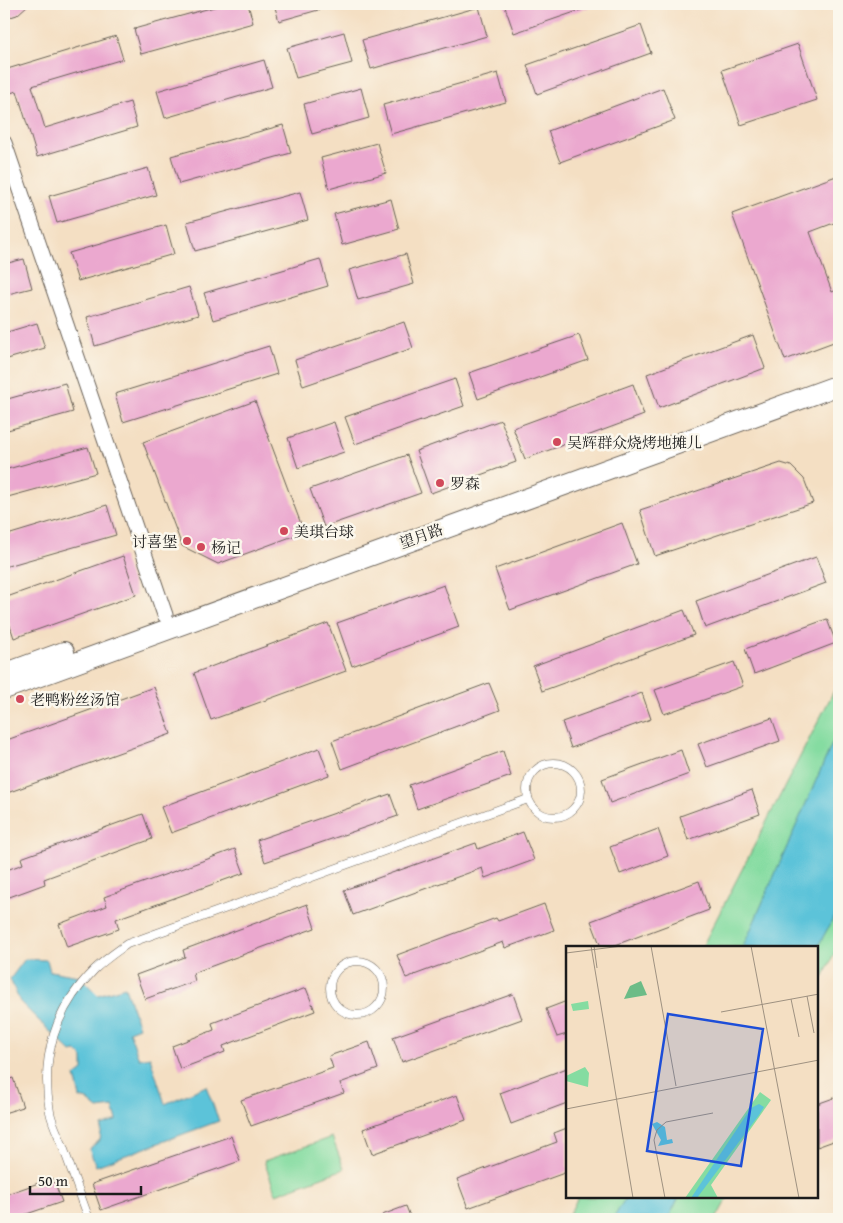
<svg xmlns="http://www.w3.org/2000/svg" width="843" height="1223" font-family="'Gentium Book Plus','Noto Serif SC',serif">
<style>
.green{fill:#85dca1;stroke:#507c5e}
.water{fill:#5cc3d9;stroke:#3c707a}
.building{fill:#eba8cf}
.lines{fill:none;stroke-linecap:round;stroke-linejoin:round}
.service-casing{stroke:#686056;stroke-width:9}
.minor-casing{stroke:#686056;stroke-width:17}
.tertiary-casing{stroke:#686056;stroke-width:22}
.service{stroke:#fff;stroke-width:8}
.minor{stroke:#fff;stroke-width:15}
.tertiary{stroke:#fff;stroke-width:20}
.poi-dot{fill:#d1495b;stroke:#fbf7ec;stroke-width:2}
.labels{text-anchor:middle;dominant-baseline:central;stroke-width:5;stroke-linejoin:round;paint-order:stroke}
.poi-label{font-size:15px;fill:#1c1c1c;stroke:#fbf7ec;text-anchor:start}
.street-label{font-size:15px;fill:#1c1c1c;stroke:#fbf7ec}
.inset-road{fill:none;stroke:#9e9180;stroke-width:1}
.view{fill:#1d4ed8;fill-opacity:0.15;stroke:#1d4ed8;stroke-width:2.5}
.inset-edge{fill:none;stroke:#1c1c1c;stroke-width:2.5}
</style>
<rect width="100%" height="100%" fill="#fbf7ec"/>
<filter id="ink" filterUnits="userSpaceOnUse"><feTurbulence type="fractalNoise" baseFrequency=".02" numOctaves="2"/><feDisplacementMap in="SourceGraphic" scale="10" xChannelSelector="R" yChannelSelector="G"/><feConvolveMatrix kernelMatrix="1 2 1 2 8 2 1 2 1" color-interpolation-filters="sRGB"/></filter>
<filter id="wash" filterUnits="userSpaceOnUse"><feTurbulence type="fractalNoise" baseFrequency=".0096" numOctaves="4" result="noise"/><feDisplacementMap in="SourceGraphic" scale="20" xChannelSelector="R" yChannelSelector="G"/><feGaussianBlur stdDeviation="1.12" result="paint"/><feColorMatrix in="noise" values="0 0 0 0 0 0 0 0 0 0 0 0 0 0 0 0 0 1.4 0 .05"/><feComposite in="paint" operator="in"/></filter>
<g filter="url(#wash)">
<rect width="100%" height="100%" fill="#f4dfc3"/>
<!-- green -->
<g class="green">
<polygon points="839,681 839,944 817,990 817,947 702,947"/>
<polygon points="332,1137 344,1169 276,1194 264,1161"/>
<polygon points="578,1197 728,1197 716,1219 567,1219"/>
</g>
<!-- water -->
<g class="water">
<polygon points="839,728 839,908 817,948 743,947"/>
<polygon points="25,959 47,960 50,971 79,976 98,995 125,987 139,1027 129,1031 139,1059 150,1057 165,1104 206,1086 219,1121 96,1166 89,1149 100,1140 102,1126 117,1120 113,1107 98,1109 87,1100 80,1098 75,1076 83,1070 83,1058 76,1051 71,1052 20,1002 10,979"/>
<polygon points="626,1197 679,1197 668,1219 613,1219"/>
</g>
<g id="blocks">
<!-- building -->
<g class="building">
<polygon points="4,4 29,4 17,15 4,19"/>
<polygon points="225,4 248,4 253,23 141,54 134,29"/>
<polygon points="274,4 335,4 336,5 279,21"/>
<polygon points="504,4 598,4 514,33"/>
<polygon points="479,7 487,36 371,69 362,40"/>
<polygon points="641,25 651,53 537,94 527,65"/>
<polygon points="344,32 352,63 296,78 287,48"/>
<polygon points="116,36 123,59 32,86 45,128 130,102 137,127 37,157 17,91 7,94 4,82 4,70"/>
<polygon points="798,44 817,100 741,125 722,70"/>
<polygon points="264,60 272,87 165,118 157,91"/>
<polygon points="498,73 506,102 391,134 383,105"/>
<polygon points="361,88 369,118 312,134 304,104"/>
<polygon points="663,88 675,120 560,162 548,131"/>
<polygon points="283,125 291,153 179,184 171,156"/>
<polygon points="377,143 386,173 329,189 321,158"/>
<polygon points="148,168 156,195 57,223 49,196"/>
<polygon points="839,175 839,221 810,232 832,292 839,289 839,340 785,360 732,214"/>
<polygon points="300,192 308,220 195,251 187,222"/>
<polygon points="391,199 399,229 342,245 334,214"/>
<polygon points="166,225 174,254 78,281 69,253"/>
<polygon points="406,254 414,284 358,300 349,270"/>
<polygon points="24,259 32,288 4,295 4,264"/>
<polygon points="320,259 328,286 213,320 204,293"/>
<polygon points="189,287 198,315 95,346 87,317"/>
<polygon points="404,322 413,348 303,386 295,360"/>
<polygon points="37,323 45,348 4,360 4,333"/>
<polygon points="579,335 588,360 478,399 469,373"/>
<polygon points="753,335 765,368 659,408 647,374"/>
<polygon points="269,346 277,374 123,422 115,394"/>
<polygon points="455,379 464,406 355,444 345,417"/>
<polygon points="65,383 73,412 4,431 4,400"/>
<polygon points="633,384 644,415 525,459 513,428"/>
<polygon points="255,401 304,532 218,564 182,546 143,442"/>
<polygon points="501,420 516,462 431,493 416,451"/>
<polygon points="334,422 344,452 298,468 288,438"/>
<polygon points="88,447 96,473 4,498 4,470"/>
<polygon points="407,455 421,493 324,527 310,489"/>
<polygon points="781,463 791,466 804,479 813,503 655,556 640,510"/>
<polygon points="107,505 116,535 4,567 4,536"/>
<polygon points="622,523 637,564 510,610 495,569"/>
<polygon points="123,556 136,595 14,638 4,608 4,598"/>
<polygon points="816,557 826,583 705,628 696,601"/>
<polygon points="444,585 459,627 352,666 337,623"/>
<polygon points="684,610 694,635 542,691 533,666"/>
<polygon points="827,619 836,643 754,674 745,649"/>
<polygon points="328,623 346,671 211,720 194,673"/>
<polygon points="734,662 743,686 664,714 655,690"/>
<polygon points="489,683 500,710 342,769 332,741"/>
<polygon points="154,687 171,734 7,793 4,783 4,741"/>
<polygon points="642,693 651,719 571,748 562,722"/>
<polygon points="772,718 780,741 707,767 698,744"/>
<polygon points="319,748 329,775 171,833 161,807"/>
<polygon points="681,750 689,774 610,803 602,779"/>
<polygon points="503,751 511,776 417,809 409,785"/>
<polygon points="752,790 760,814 688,840 680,816"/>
<polygon points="390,794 398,816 265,862 257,840"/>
<polygon points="143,814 152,839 44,879 45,884 4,899 4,871 23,864 21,858"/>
<polygon points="658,829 668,856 620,874 610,847"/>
<polygon points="523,832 534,860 485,878 482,868 353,915 344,890 476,843 478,849"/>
<polygon points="235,849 244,873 116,919 119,929 67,947 59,924 107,906 104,897"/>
<polygon points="699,881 709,910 610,947 601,947 591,921"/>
<polygon points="307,904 315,928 193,973 195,981 145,999 136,975 185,957 183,950"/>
<polygon points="544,904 554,930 505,948 503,942 406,978 397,955 496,918 498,921"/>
<polygon points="306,988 315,1011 223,1046 225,1052 180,1069 172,1046 214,1030 212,1023"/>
<polygon points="513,994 522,1019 402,1062 393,1037"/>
<polygon points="567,1001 567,1034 557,1037 546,1009"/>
<polygon points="369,1042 378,1069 340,1083 344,1093 251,1126 241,1100 333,1068 329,1056"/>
<polygon points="567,1068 567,1103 511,1124 500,1093"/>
<polygon points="13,1078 23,1107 4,1113 4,1081"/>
<polygon points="457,1095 466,1120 372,1154 363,1129"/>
<polygon points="839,1096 839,1139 817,1147 817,1104"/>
<polygon points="567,1128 567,1172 468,1208 457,1179 557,1142 554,1133"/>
<polygon points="231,1136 240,1161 101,1210 92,1184"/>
<polygon points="53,1178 62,1202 12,1219 4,1219 4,1195"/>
<polygon points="406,1206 411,1219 384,1219 382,1215"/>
</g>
</g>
</g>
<g filter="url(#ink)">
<use href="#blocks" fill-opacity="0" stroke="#686056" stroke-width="1"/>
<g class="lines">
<!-- service casing -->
<g class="service-casing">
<g id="service">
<circle cx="554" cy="790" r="27"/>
<circle cx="357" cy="988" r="27"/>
<path d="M89 1219C80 1194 71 1169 62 1144 58 1134 52 1123 50 1112 40 1058 55 1009 94 970 104 960 116 952 127 944L528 799"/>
</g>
</g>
<!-- minor casing -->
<g class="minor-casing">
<polyline id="minor" points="4,143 165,615"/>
</g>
<!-- tertiary casing -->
<g class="tertiary-casing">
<g id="tertiary">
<polyline points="4,674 64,652"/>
<polyline points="4,689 839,385"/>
</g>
</g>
<!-- service -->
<use href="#service" class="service"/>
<!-- minor -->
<use href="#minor" class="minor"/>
<!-- tertiary -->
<use href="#tertiary" class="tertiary"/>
</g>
</g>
<!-- markers -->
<g class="poi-dot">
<circle cx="557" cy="442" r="5"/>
<circle cx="440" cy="483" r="5"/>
<circle cx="284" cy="531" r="5"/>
<circle cx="187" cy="541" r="5"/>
<circle cx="201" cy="547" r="5"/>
<circle cx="20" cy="699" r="5"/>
</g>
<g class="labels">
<!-- poi labels -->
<g class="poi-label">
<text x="567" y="442">吴辉群众烧烤地摊儿</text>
<text x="450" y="483">罗森</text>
<text x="294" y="531">美琪台球</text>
<text x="177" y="541" text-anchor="end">讨喜堡</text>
<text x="211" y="547">杨记</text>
<text x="30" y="699">老鸭粉丝汤馆</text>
</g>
<!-- street labels -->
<g class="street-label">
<text transform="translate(421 536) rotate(-20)">望月路</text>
</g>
</g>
<!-- overview -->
<g transform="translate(566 946)">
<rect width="252" height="252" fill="#f4dfc3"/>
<path d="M22 55 23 63 7 65 5 58ZM19 121 23 127 22 141 0 135V130ZM194 146 205 154 145 239 152 252H119Z" fill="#85dca1"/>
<path d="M75 35 81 49 58 53 64 40Z" fill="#6cbc87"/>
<path d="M193 158 198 161 193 169 131 252H125L185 162ZM91 176 99 181 101 194 106 193 107 197 92 200 95 194 86 178Z" fill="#5cc3d9"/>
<path class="inset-road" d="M25 0 67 252M28 0 31 22M85 0 110 140M185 0 233 252M0 7 56 0M241 50 248 87M225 53 233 91M155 66 253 48M0 163 253 114M99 252 88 194 91 184 100 176 147 167"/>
<path class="view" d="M102 68 197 83 175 220 81 205Z"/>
<rect width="252" height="252" class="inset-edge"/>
</g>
<!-- margin -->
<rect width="843" height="1223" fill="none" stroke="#fbf7ec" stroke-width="20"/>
<!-- scale -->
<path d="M30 1186v8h111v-8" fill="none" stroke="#1c1c1c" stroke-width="2.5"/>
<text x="38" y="1186" font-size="15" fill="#1c1c1c" stroke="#fbf7ec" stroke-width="4" paint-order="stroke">50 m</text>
</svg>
